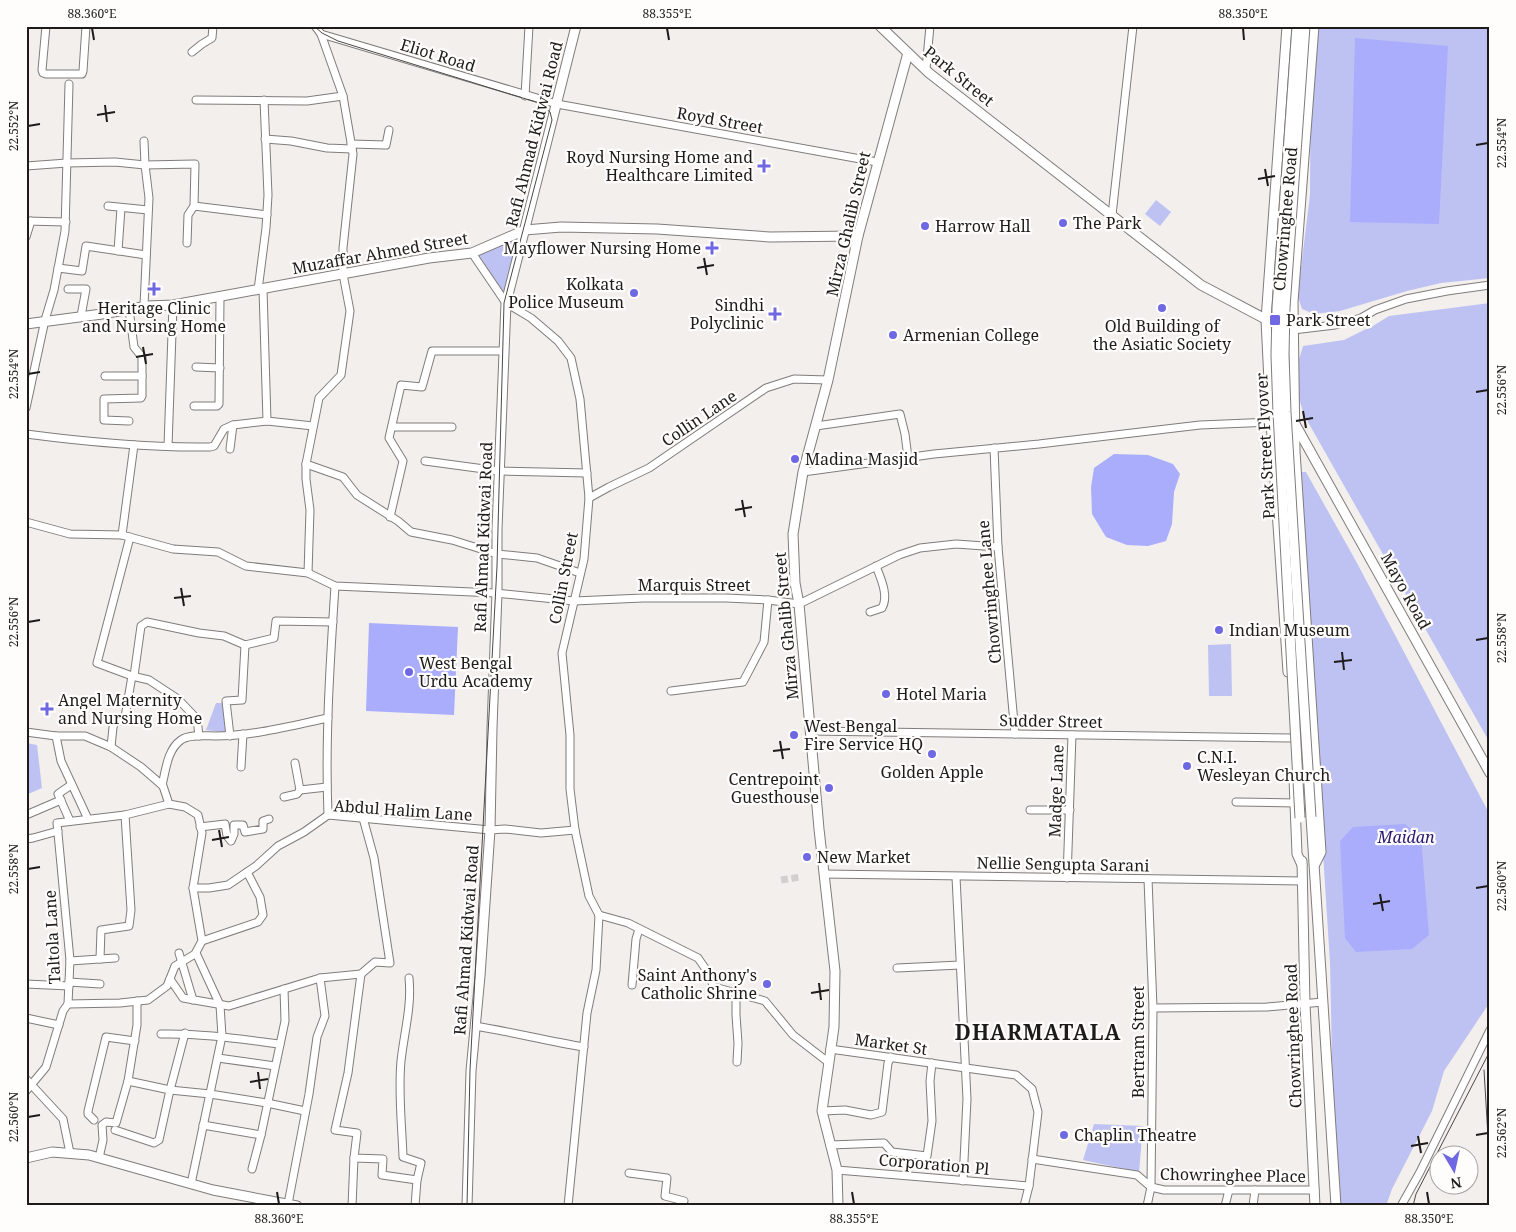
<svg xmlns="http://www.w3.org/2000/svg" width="1516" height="1232" font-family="'Noto Serif',serif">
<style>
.green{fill:#bec2f3}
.water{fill:#a9adfc}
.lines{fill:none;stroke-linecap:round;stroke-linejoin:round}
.minor-tunnel{stroke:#d3cfce;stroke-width:7;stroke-dasharray:7 3.5;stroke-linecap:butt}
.minor-casing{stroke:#807c7a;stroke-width:9}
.major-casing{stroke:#807c7a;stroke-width:11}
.minor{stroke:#fff;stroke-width:7}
.major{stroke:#fff;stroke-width:9}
.tram{stroke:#4b4948;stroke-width:1}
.major-bridge-casing{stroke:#807c7a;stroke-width:11;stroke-linecap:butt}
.major-bridge{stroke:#fff;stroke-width:9}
.ticks{fill:none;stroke:#1d1c1b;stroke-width:2}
.poi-dot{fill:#6e68e2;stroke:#fffdfc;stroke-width:2}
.labels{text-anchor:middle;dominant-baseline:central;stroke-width:4.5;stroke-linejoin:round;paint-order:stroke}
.street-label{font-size:16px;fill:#1d1c1b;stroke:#fffdfc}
.poi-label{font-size:16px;fill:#1d1c1b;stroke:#fffdfc;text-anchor:start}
.park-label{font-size:16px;font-style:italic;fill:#271771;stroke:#fffdfc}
.district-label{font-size:21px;font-weight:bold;letter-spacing:1px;fill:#1d1c1b;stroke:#fffdfc}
.neatline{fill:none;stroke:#1d1c1b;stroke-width:2}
.ticks-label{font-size:12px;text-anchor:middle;fill:#1d1c1b}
</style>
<rect width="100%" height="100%" fill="#f3efed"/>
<!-- green -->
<g class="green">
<polygon points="1311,26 1490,26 1490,278 1441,283 1407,291 1340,311 1314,314 1302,309 1298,297 1298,292 1310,195"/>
<polygon points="1156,200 1171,212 1160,226 1145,214"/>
<polygon points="521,235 504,295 479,255"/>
<polygon points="1490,303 1490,743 1304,415 1298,395 1296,369 1303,346 1344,340 1366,329 1368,329 1389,316"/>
<polygon points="1301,472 1306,472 1357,563 1490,815 1490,1002 1444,1071 1432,1111 1392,1189 1386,1206 1335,1206 1330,963 1304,555"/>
<polygon points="1231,644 1232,696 1209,696 1208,645"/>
<polygon points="216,703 226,703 229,733 206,730"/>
<polygon points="26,743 37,745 42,788 26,795"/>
<polygon points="1094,1124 1143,1126 1139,1172 1083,1160"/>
</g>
<!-- water -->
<g class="water">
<polygon points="1355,38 1448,46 1439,224 1350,222"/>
<polygon points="1114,454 1148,455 1173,464 1180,474 1174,492 1172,524 1166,541 1148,546 1127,545 1106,537 1092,514 1091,487 1094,468"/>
<polygon points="369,623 458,627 454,715 366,711"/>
<polygon points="1405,824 1421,837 1429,935 1412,949 1356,952 1345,938 1340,841 1353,827"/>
</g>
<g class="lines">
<!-- minor-tunnel -->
<polyline class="minor-tunnel" points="781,880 801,877"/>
<!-- minor casing -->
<g class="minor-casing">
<g id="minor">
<polyline points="46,26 42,70 43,73 46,74 82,74 83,71 86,26"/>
<polyline points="315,26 321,34 557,104 877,162"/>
<polyline points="192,52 202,44 212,38 213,26"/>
<polyline points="926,69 930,26"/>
<polyline points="525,96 529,26"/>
<polyline points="196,100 307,101 343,96"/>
<polyline points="265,139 291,141 327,148 352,149"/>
<polyline points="144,141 145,165 149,198 144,306"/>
<polyline points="351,144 386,145 389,130"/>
<polyline points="26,166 67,163 115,162 145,165 195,164 194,206 267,215"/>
<polyline points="108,206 148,210"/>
<polyline points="1112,215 1133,26"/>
<polyline points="26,221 66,222"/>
<polyline points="26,237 31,221"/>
<polyline points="187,243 188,215 194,206"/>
<polyline points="118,251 121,208"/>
<polyline points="472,253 506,303 531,318 558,341 571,358 580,399 589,498 584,559 562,653 570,735 570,789 575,830 589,896 599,915"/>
<polyline points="58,268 82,271 86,246 146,255"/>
<polyline points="68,289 86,289 81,316"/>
<polyline points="263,289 267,421"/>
<polyline points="258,290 266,228 268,195 264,100"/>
<polyline points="129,309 134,347 142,357 142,396 141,398 104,399 104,420 129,421"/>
<polyline points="1293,330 1335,325 1361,318 1375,310 1406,299 1447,291 1490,285"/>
<polyline points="196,367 220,368"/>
<polyline points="105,376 142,376"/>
<polyline points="194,406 217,406 219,404 220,297"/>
<polyline points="26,408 45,320 54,290 65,231 69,84"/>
<polyline points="816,426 900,414 905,434 908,458"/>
<polyline points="392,427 452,427"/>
<path d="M26 434C87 442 148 448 210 447L214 446 224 429 233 425 267 421 313 426"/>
<polyline points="168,446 173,305"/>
<polyline points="994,448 998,547 1015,734"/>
<polyline points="230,449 233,425"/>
<polyline points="425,461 499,471 587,473"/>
<polyline points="306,464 343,477 357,495 398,521 411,532 452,540 497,554 537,558 580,573"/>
<polyline points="803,472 934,454 1039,444 1200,425 1275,422"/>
<polyline points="589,498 609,487 649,468 766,388 794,379 828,380"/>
<polyline points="390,517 403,461 389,438 401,385 422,387 432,351 504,351"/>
<polyline points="26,522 70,534 122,535 173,549 218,552 246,566 308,573 335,586 495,593 574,601 643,598 726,598 768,600 799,604 899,555 920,548 956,544 998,547"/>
<polyline points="122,535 134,445"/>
<polyline points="130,537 97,663 132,676 149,680 178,699 197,719 199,736"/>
<polyline points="308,573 310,510 306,479 306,464 319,398 341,375 350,311 343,274 343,248 353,154 343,96 321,34"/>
<path d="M870 612 882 608C889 596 881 579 876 566"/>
<polyline points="134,676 141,626 147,622 199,633 224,636 245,645 274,638 276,621 333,622"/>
<polyline points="671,691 743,682 764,642 768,600"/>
<polyline points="810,731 1292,738"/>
<polyline points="26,732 56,736 85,736 111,747 141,767 163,786 169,804 185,807 198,815 202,833 193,888 209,888 228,885 256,866 278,846 304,832 328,815 490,830 505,829 541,833 575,830"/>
<polyline points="56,736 61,761 88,819"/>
<polyline points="230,736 226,701 242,700 245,645"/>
<polyline points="111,747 113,727 115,722 124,720 125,717 132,676"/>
<polyline points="295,763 300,790 327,787"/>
<polyline points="241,767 243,734"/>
<path d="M162 785C166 770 167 750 181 740 189 734 205 736 215 736 253 736 290 726 328 718"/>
<polyline points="284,797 297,794 300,790"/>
<polyline points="1236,802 1295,803"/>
<polyline points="1030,810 1070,810"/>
<polyline points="26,815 61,800"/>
<path d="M328 815C325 739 330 663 335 586"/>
<polyline points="70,821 58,794 71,785"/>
<polyline points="200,827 225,824 227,836 231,841 234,834 234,825 243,825 245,832 263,829 263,821 269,819"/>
<polyline points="26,839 33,838 58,831"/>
<polyline points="824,874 1302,881"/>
<polyline points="956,877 967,1099 963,1181"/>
<polyline points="1067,878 1072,735"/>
<polyline points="599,915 628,923 698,958 707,971 714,987 765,1001 793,1035 828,1062"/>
<polyline points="202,941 258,922 263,915 260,897 247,872"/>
<polyline points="179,953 193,1000"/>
<polyline points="100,959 101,930 129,926 131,910 125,815"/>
<polyline points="70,961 115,958"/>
<polyline points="897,968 960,965"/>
<polyline points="361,974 348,1073 335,1130 357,1133 354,1158 383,1159 382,1175 417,1180"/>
<path d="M409 978C412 1006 404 1033 401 1061 398 1093 402 1126 403 1157L421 1163 417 1180 415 1206"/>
<polyline points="170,979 183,998 229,1006 320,978 361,974 375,962 390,963 374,858 363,818"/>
<polyline points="69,982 100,984"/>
<polyline points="26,984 69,986"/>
<polyline points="632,985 636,939 639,929"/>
<polyline points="736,994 736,1015 738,1043 737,1062"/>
<polyline points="68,1004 120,1003 148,1000 167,986 175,966 195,954 202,941 193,888"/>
<polyline points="1153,1008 1267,1007 1323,1002"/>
<polyline points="26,1018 59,1025"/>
<path d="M475 1026C512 1032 547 1041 584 1047"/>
<path d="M161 1034C201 1033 240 1039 280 1044"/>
<polyline points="830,1049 1016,1075 1032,1089 1038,1112 1029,1186 1024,1206"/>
<polyline points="218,1058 275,1066"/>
<polyline points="26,1079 63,1119 70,1153"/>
<polyline points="128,1081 170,1090 210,1094 267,1103 305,1111"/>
<polyline points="26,1091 46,1067 63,1011 68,1004 70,960 57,823 125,815 169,804"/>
<polyline points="822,1111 845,1110 871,1115 882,1112 888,1063 891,1057"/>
<polyline points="94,1120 88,1114 88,1111 106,1037 135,1041"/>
<polyline points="203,1125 261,1135"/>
<polyline points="115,1130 154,1143 159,1140 170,1090 185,1033"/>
<polyline points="830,1145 884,1143 892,1152 927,1156 932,1121 930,1081 932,1063"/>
<polyline points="99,1158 103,1140 102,1125 106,1122 116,1123 128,1081 137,1025 137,1001"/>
<polyline points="1032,1159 1137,1175 1151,1187 1164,1190 1315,1190"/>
<polyline points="252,1169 261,1135 285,1021 284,989"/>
<polyline points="837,1170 1029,1186"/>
<polyline points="629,1173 667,1178 665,1196 684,1201"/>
<polyline points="191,1184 222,1036 220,1005 196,953"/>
<polyline points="288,1204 309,1094 317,1037 325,1016 320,978"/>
<polyline points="352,1206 354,1158"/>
<polyline points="568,1206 587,1013 596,970 599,915"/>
<polyline points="1147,1206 1151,1187 1153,1008 1148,879"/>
<polyline points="1225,1206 1229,1190"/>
<polyline points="1253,1206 1255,1190"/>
<polyline points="1401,1206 1420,1172 1490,1030"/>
</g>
</g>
<!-- major casing -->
<g class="major-casing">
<g id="major">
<polyline points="880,26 929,73 1201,285 1271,322"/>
<polyline points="1287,26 1266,320 1271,422 1288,672"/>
<polyline points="1314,26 1293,302 1295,451 1321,852 1315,864"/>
<polyline points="26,324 102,314 148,306 173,305 429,258 472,253 525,230 561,227 657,229 770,237 858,236"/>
<polyline points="1295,424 1490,773"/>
<polyline points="1294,779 1297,854 1302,865"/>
<polyline points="1311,817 1336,1206"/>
<polyline points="1302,861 1305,1004 1315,1206"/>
<polyline points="26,1158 52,1152 89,1155 213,1190 297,1206"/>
<polyline points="467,1206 471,1071 480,976 490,830 492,728 497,593 497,529 506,303 576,26"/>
<polyline points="838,1206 837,1170 822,1111 834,1027 835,971 819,829 799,604 795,583 793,534 803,472 828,380 858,236 908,53"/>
</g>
</g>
<!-- minor -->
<use href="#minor" class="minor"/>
<!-- major -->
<use href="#major" class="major"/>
<!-- tram -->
<g class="tram">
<polyline points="314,26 322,33 338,41 539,103 550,112 552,120 504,303 497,566 470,1070 467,1206"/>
<polyline points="1484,1070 1490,1170"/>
<polyline points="1413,1206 1416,1194 1490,1051"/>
</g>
<!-- major-bridge casing -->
<g class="major-bridge-casing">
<g id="major-bridge">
<polyline points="1297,26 1277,308 1276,355 1278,413 1300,818"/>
<polyline points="1305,26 1285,308 1284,355 1286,412 1296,578 1311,817"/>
</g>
</g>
<!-- major-bridge -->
<use href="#major-bridge" class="major-bridge"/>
</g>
<!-- ticks -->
<path class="ticks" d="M92 28 94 40M667 28 669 40M1243 28 1244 40M105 105 107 122M97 115 115 112M28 126 40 124M1476 145 1488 143M1265 169 1268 186M1258 179 1275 176M704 258 707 275M697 268 714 265M143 347 146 364M136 357 153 354M28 374 40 372M1476 392 1488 390M1303 411 1306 428M1296 421 1313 418M742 500 745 517M735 510 752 507M181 588 184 606M174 598 191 596M28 622 40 620M1476 640 1488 638M1342 652 1344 670M1334 662 1352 660M780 741 783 759M773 751 790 749M219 830 222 847M212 840 229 837M28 869 40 867M1476 888 1488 886M1380 894 1383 911M1373 904 1390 901M819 983 821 1000M811 993 829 990M258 1072 260 1089M250 1082 268 1079M28 1117 40 1115M1476 1135 1488 1133M1418 1136 1421 1153M1411 1146 1428 1143M277 1192 279 1204M852 1192 854 1204M1427 1192 1429 1204"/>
<!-- markers -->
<g class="poi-dot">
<path d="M761.5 158.5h5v5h5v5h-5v5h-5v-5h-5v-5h5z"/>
<circle cx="1063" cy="223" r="5"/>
<circle cx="925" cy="226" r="5"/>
<path d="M709.5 240.5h5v5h5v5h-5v5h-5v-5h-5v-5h5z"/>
<path d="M151.5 281.5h5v5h5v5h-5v5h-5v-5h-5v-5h5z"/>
<circle cx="634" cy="293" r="5"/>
<circle cx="1162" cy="308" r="5"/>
<path d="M772.5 306.5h5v5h5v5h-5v5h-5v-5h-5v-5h5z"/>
<rect x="1269" y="314" width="12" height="12" rx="2.5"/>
<circle cx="893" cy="335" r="5"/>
<circle cx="795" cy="459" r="5"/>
<circle cx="1219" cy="630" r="5"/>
<circle cx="409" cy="672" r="5"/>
<circle cx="886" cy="694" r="5"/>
<path d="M44.5 701.5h5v5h5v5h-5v5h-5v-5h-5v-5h5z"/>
<circle cx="794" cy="735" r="5"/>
<circle cx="932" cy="754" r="5"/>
<circle cx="1187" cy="766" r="5"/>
<circle cx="829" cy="788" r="5"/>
<circle cx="807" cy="857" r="5"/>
<circle cx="767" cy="984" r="5"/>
<circle cx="1064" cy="1135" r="5"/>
</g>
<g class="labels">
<!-- street labels -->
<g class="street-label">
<text transform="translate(438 55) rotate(17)">Eliot Road</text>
<text transform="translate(959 76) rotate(39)">Park Street</text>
<text transform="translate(720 120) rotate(10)">Royd Street</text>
<text transform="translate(534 134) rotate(-76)">Rafi Ahmad Kidwai Road</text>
<text transform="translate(1285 219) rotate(-85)">Chowringhee Road</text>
<text transform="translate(848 224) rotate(-77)">Mirza Ghalib Street</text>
<text transform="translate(380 253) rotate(-10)">Muzaffar Ahmed Street</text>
<text transform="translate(699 418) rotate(-34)">Collin Lane</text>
<text transform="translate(1265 446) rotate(-93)">Park Street Flyover</text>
<text transform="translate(483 537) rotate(-88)">Rafi Ahmad Kidwai Road</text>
<text transform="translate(563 578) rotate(-79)">Collin Street</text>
<text x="694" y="585">Marquis Street</text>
<text transform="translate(1406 591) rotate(61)">Mayo Road</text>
<text transform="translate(989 592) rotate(-95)">Chowringhee Lane</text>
<text transform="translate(786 626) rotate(-95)">Mirza Ghalib Street</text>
<text transform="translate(1051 721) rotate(1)">Sudder Street</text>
<text transform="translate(1056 791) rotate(-88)">Madge Lane</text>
<text transform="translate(403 810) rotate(4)">Abdul Halim Lane</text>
<text transform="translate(1063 864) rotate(1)">Nellie Sengupta Sarani</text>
<text transform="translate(52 937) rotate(-93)">Taltola Lane</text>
<text transform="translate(466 940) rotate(-86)">Rafi Ahmad Kidwai Road</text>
<text transform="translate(1293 1036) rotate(-92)">Chowringhee Road</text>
<text transform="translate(1138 1042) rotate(-90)">Bertram Street</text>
<text transform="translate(891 1044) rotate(8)">Market St</text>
<text transform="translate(934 1164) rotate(5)">Corporation Pl</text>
<text transform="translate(1233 1175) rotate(1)">Chowringhee Place</text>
</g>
<!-- poi labels -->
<g class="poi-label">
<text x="753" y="157" text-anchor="end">Royd Nursing Home and<tspan x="753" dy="18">Healthcare Limited</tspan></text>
<text x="1073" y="223">The Park</text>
<text x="935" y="226">Harrow Hall</text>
<text x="701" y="248" text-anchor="end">Mayflower Nursing Home</text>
<text x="624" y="284" text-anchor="end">Kolkata<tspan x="624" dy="18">Police Museum</tspan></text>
<text x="764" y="305" text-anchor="end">Sindhi<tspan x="764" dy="18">Polyclinic</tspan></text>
<text x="154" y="308" text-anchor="middle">Heritage Clinic<tspan x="154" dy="18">and Nursing Home</tspan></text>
<text x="1286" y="320">Park Street</text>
<text x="1162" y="326" text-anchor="middle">Old Building of<tspan x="1162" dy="18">the Asiatic Society</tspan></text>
<text x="903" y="335">Armenian College</text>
<text x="805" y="459">Madina Masjid</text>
<text x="1229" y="630">Indian Museum</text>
<text x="419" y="663">West Bengal<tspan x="419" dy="18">Urdu Academy</tspan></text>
<text x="896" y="694">Hotel Maria</text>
<text x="58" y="700">Angel Maternity<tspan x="58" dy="18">and Nursing Home</tspan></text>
<text x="804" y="726">West Bengal<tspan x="804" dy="18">Fire Service HQ</tspan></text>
<text x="1197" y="757">C.N.I.<tspan x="1197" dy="18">Wesleyan Church</tspan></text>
<text x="932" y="772" text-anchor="middle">Golden Apple</text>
<text x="819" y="779" text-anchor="end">Centrepoint<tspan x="819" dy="18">Guesthouse</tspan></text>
<text x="817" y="857">New Market</text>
<text x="757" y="975" text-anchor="end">Saint Anthony's<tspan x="757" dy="18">Catholic Shrine</tspan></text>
<text x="1074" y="1135">Chaplin Theatre</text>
</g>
<!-- park labels -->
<g class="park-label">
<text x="1406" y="837">Maidan</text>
</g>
<!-- district labels -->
<g class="district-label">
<text x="1038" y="1032">DHARMATALA</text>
</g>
</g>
<!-- border -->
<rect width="1516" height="1232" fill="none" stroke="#fffdfc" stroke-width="55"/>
<!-- north arrow -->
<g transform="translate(1454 1170) rotate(171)"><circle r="24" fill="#fffdfc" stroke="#a5a3a2"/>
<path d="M0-4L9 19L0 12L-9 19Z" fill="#6e68e2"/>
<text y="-8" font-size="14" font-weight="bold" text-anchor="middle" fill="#1d1c1b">N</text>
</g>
<rect x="28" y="28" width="1460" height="1176" class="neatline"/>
<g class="ticks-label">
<text x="92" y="18">88.360°E</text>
<text x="667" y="18">88.355°E</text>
<text x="1243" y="18">88.350°E</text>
<text transform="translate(14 126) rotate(-90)" y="4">22.552°N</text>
<text transform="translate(1502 143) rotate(-90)" y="4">22.554°N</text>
<text transform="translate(14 374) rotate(-90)" y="4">22.554°N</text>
<text transform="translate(1502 390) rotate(-90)" y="4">22.556°N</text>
<text transform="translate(14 622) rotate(-90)" y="4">22.556°N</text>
<text transform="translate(1502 638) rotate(-90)" y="4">22.558°N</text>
<text transform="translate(14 869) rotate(-90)" y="4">22.558°N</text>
<text transform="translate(1502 886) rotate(-90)" y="4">22.560°N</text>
<text transform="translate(14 1117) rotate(-90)" y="4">22.560°N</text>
<text transform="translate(1502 1133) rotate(-90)" y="4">22.562°N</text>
<text x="279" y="1223">88.360°E</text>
<text x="854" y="1223">88.355°E</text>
<text x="1429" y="1223">88.350°E</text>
</g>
</svg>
